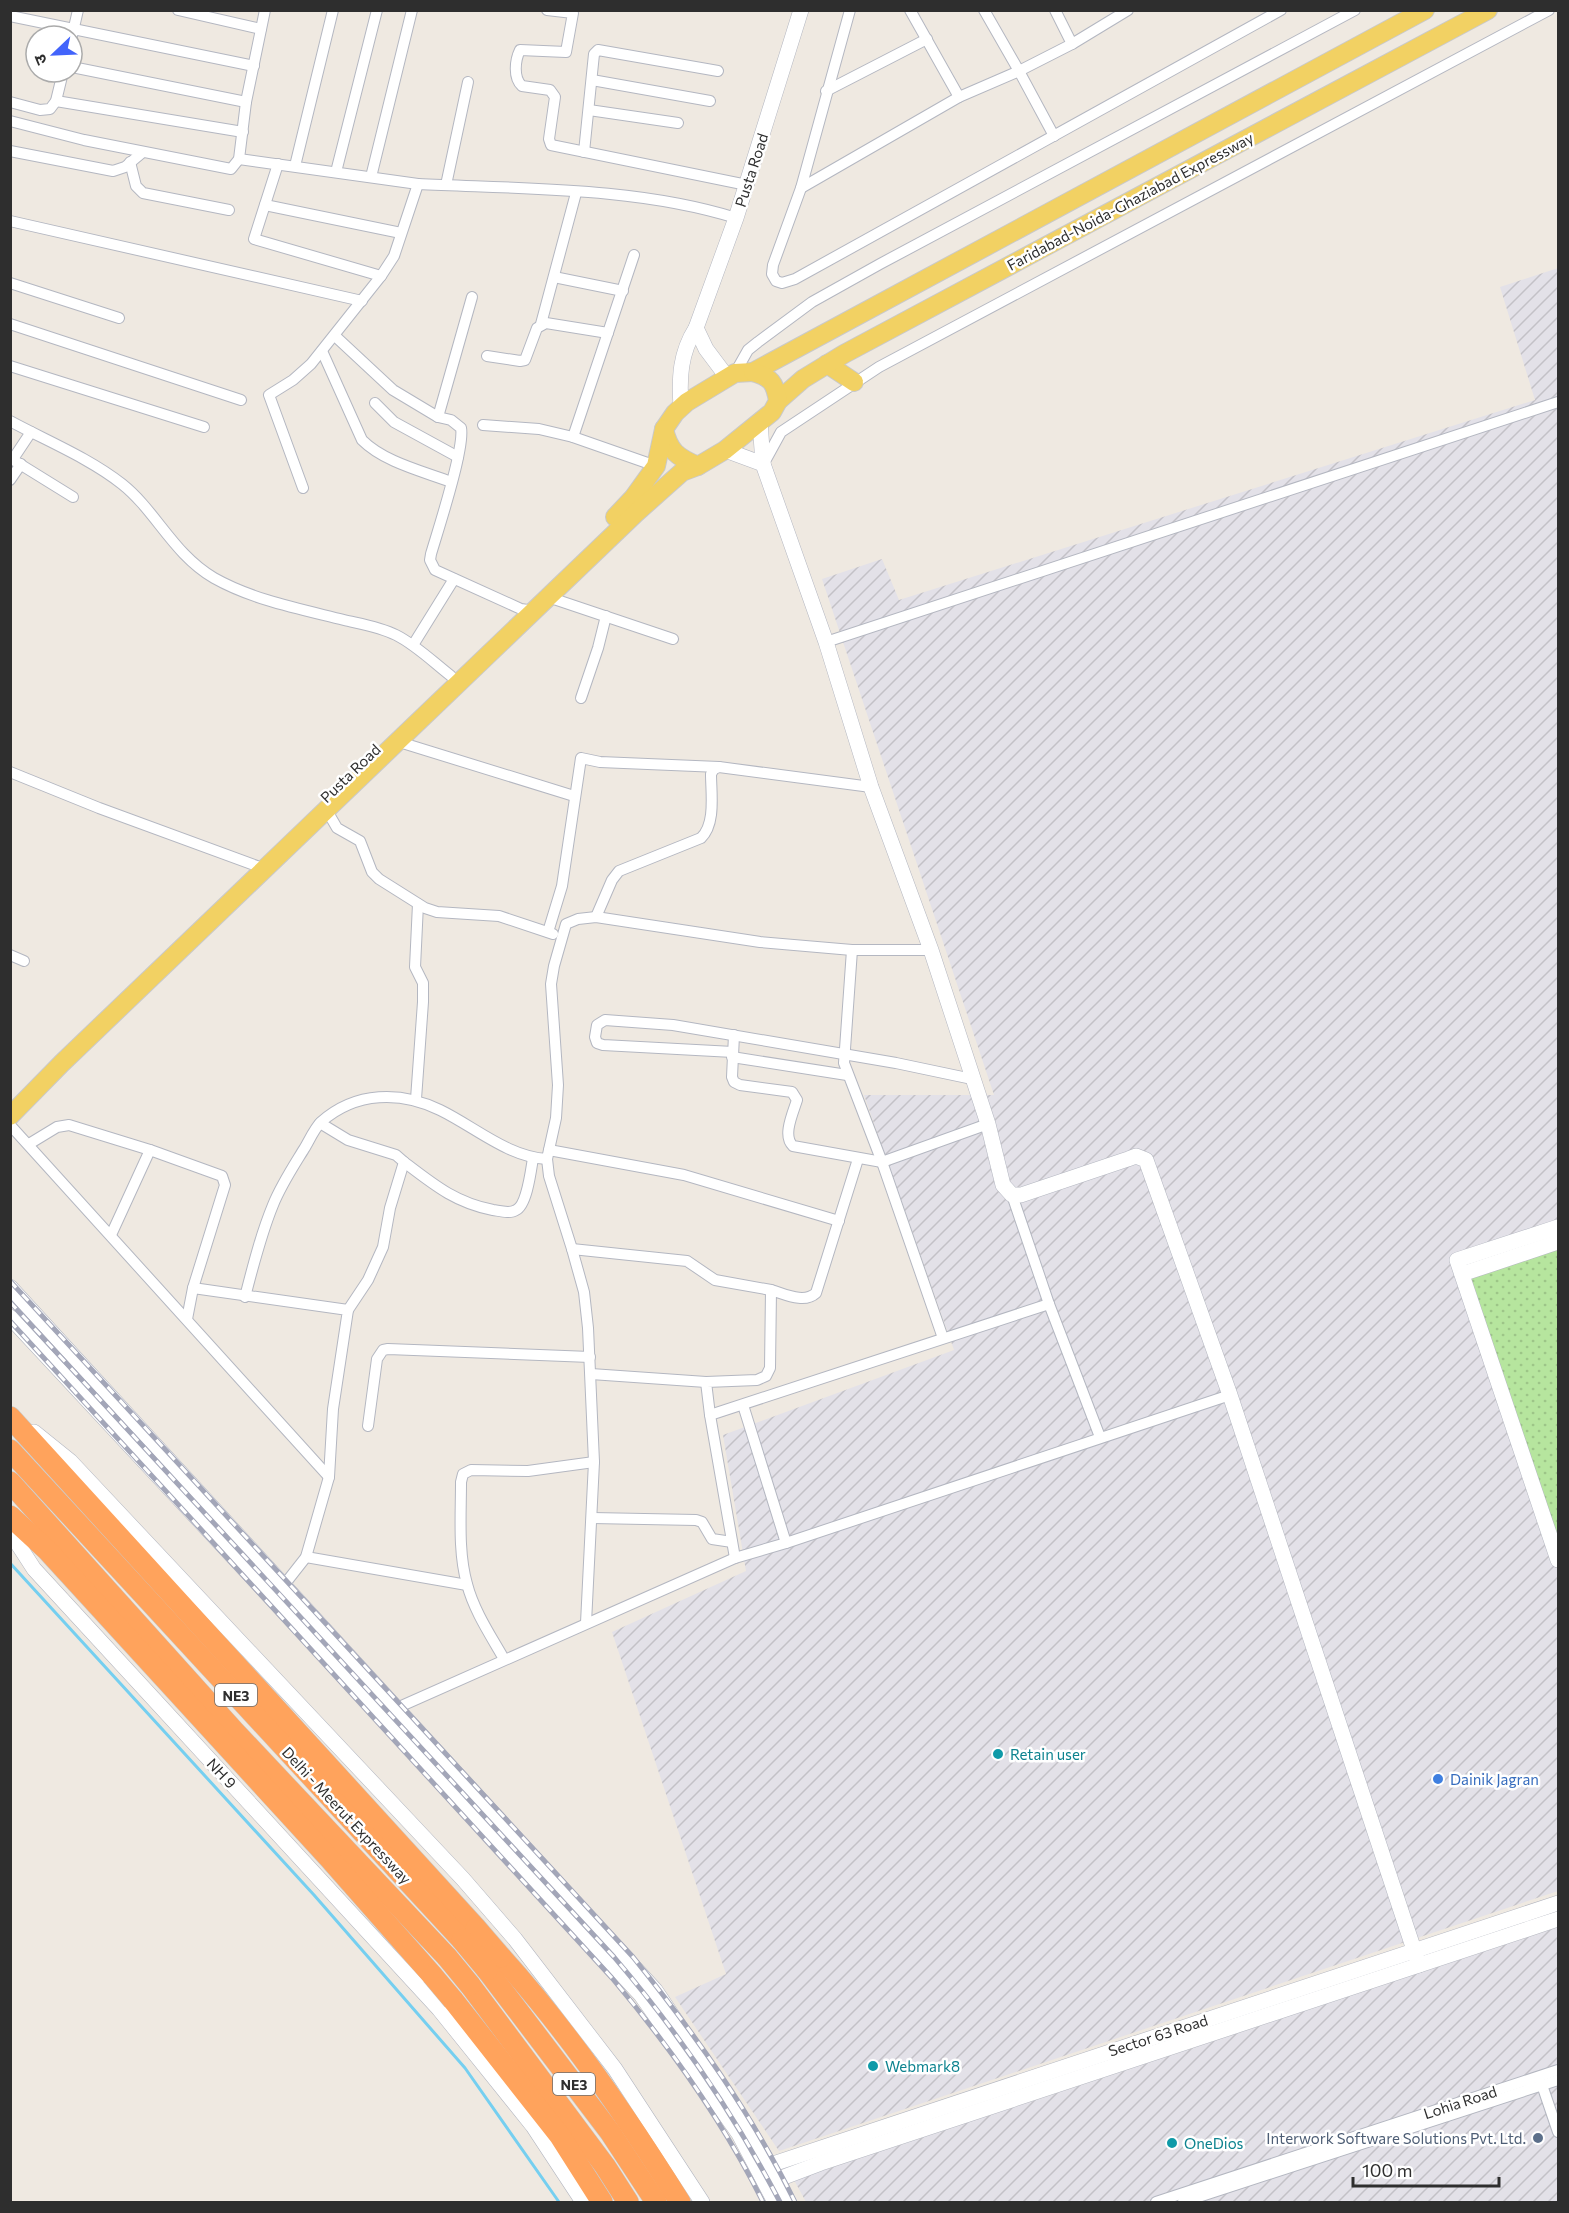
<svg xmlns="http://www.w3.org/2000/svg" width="1569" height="2213" font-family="Commissioner,'Noto Sans Devanagari',sans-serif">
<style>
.industrial{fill:url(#industrial-furrows)}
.park{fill:url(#park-dots)}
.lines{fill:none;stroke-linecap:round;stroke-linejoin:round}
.stream{stroke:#75cff0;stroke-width:3}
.street-casing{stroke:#b4b7c1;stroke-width:12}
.secondary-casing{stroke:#b4b7c1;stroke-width:16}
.primary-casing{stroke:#c9c9c9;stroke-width:20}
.highway-casing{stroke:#c9c9c9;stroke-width:22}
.street{stroke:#fff;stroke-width:10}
.secondary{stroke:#fff;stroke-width:15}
.primary{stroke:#f2d163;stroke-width:18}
.highway{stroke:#ffa35c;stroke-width:21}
.rail-casing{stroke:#a3a6b8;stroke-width:5}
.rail{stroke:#fff;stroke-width:3;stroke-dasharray:9;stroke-linecap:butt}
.highway-bridge-casing{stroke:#c9c9c9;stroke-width:22;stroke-linecap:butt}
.highway-bridge{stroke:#ffa35c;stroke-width:21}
.culture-dot{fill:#0f9aa8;stroke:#fff;stroke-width:2}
.shop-dot{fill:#3f7fe0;stroke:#fff;stroke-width:2}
.service-dot{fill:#5c6f8a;stroke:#fff;stroke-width:2}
.labels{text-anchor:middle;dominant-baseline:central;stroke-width:5;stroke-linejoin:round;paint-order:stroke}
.shield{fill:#fff;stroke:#6d6d6d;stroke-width:1.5}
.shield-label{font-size:14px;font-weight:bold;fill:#2e2e2e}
.street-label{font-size:15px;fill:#2e2e2e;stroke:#fff}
.culture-label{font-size:15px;fill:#0d838f;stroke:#fff;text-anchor:start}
.shop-label{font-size:15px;fill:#366cbe;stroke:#fff;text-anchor:start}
.service-label{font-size:15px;fill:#4e5e75;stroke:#fff;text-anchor:end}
</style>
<defs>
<pattern id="industrial-furrows" width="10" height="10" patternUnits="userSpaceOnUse" patternTransform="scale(1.5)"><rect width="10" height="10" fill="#e3e1e8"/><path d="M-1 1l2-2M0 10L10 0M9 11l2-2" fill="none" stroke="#c3c1c7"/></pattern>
<pattern id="park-dots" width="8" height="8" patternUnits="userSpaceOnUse" patternTransform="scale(1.5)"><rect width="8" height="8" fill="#b6e59e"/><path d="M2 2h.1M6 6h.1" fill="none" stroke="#9dc588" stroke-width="1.8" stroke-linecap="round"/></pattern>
</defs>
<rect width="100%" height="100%" fill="#efe9e1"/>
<!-- industrial -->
<g class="industrial">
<polygon points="1558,268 1558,1891 779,2151 675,1997 726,1974 612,1632 746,1571 723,1435 954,1350 864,1095 994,1095 822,579 882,559 899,600 1535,400 1500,287"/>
<polygon points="1558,1927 1558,2202 806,2202 794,2180"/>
</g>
<!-- park -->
<polygon class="park" points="1558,1230 1558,1560 1457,1260"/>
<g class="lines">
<!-- stream -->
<polyline class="stream" points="10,1563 314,1895 465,2068 559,2202"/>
<!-- street casing -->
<g class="street-casing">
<g id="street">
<polyline points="178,10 261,29"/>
<path d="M547 10 573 13 566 52 520 50C515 60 513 78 522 86L550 90 555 97 549 139 551 145 747 185"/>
<polyline points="850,10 801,188 773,265 772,274 776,281 782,283 795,279 1281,10"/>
<polyline points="910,10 959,97"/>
<polyline points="984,10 1019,71 1054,136"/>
<polyline points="1055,10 1072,44 1128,10"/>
<polyline points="10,16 254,66"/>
<polyline points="72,36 78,10"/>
<polyline points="72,67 246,102"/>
<polyline points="592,80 710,101"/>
<polyline points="826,91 927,39"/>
<polyline points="56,101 243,132"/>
<polyline points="10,102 40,110 50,109 56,101 63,72"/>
<polyline points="589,110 678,123"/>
<polyline points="10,121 84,140 231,169 239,159 246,102 265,10"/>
<polyline points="10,151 113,171 125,167 143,152"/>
<polyline points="584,152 594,54 598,50 718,71"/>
<polyline points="239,159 418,184 394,256 381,276 311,364 293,380 269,395 303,488"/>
<polyline points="130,162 136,186 143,193 229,210"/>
<polyline points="278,164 254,239 381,276"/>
<polyline points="295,166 333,10"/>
<polyline points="336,172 377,10"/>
<polyline points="371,177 412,10"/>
<path d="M418 184C522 189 637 187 736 218"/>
<polyline points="446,185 468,82"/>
<polyline points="801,188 959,97 1019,71 1072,44"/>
<polyline points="265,205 401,233"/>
<polyline points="10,221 362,301"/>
<polyline points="554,277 623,291"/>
<polyline points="10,283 119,318"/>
<polyline points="10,324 241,400"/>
<polyline points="541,324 576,193"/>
<path d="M335 336 393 390 438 417 451 420 461 428C465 448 438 530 431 554L430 560 435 570 521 609 534 611"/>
<path d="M322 351 362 440C384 462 422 471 451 482"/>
<polyline points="487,356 520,361 525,360 537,328 546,323 608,333"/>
<polyline points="10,366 204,427"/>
<polyline points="735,373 748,350 758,342 812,302 880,264 1355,10"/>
<polyline points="375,403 394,422 458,457"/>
<polyline points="438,417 472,297"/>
<path d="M10 421C47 441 89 458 122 484 156 511 173 554 214 578 253 600 300 609 344 620 361 624 380 627 396 635 416 645 433 662 451 676"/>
<polyline points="483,425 539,429 573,437 656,466"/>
<polyline points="573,437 634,255"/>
<polyline points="10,458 73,497"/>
<polyline points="13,459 31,432"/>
<polyline points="764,463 781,432 879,367 1549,10"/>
<polyline points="10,480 21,464"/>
<polyline points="548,597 673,639"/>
<polyline points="826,642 1558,402"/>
<polyline points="413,645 454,579"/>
<polyline points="581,698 598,648 606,616"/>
<polyline points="396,741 574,796"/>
<polyline points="10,772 99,808 265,869"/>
<polyline points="326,809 337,828 360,841 372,872 379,879 425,908 437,912 499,916 553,934"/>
<path d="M596 917 612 880 619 871 701 838C716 824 711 793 711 774L714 769 719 767 871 787"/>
<polyline points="548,932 562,886 581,758 600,762 719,767"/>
<polyline points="852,950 844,1063 882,1162 943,1338"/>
<polyline points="10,955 24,961"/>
<path d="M734 1035 732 1077 734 1082 740 1085 792 1092 797 1100C793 1113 782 1136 793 1146L882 1162 988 1124"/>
<polyline points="733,1052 603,1045 597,1043 595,1037 597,1025 605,1020 673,1025 896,1063 972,1079"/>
<polyline points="732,1057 847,1075"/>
<polyline points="416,1099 423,1002 423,983 415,967 418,904"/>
<polyline points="320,1123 348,1140 396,1155 404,1162 390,1208 383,1247 368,1280 348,1310"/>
<polyline points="10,1125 329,1477"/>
<polyline points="29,1144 57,1127 69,1125 150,1150 222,1176 225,1185 193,1288 187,1319"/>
<polyline points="549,1150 684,1175 839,1221"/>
<path d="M404 1162C434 1185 456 1203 493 1210 500 1211 510 1214 516 1210 527 1205 531 1170 533 1158"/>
<polyline points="1012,1195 1049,1304 1100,1437"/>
<polyline points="111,1235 150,1150"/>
<polyline points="572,1249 687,1261 715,1280 771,1290"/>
<polyline points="193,1288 348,1310 333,1409 329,1477 306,1557 273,1599"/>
<path d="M245 1297C253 1266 261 1234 273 1205 281 1185 293 1167 304 1149 309 1141 314 1129 321 1122 356 1091 401 1091 440 1110 475 1127 508 1157 547 1159"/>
<polyline points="591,1374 706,1382"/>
<polyline points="743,1405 786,1543"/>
<polyline points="710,1415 1049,1304"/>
<polyline points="368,1426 377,1359 383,1350 388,1349 590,1357"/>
<polyline points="592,1518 696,1520 702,1522 712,1539 732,1542"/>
<polyline points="306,1557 467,1585"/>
<path d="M735 1558 710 1415 706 1382 757 1380 766 1376 770 1368 771 1290C785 1294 804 1304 816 1293L858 1159"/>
<polyline points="586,1623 594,1462 588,1328 584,1292 572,1249 549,1176 547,1159 556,1118 558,1085 551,984 554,966 566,924 578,919 596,917 760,942 852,950 931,950"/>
<path d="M504 1659C491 1636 474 1611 467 1584 458 1552 461 1516 461 1482L463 1474 471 1470 528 1471 594 1462"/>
<polyline points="390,1711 735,1558 786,1543 1230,1395"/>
<polyline points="1542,2085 1558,2132"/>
<polyline points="1156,2202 1558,2070"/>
<polyline points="1183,2202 1558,2080"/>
</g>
</g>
<!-- secondary casing -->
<g class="secondary-casing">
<g id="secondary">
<polyline points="696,328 706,349 727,377"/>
<path d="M681 407C679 378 680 353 696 328L736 218 801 10"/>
<polyline points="760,421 763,464 826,642 871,787 931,950 988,1124 1003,1185 1012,1195 1021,1195 1128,1159 1136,1156 1146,1160 1230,1395 1419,1965"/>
<polyline points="725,450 763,464"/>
<polyline points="1558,1227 1457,1260 1558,1560"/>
<polyline points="1462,1274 1558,1242"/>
<polyline points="10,1287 655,1990 746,2125 769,2164 788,2202"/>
<polyline points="10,1317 641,1995 739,2134 775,2202"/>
<polyline points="34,1432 70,1461 463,1879 515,1939 615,2069 702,2202"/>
<polyline points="10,1532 34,1569 439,2009 533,2126 583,2202"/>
<polyline points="761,2168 1558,1903"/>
<polyline points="768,2183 821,2163 1558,1919"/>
</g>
</g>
<!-- primary casing -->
<g class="primary-casing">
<g id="primary">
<polyline points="827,364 854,382"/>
<polyline points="778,401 803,379 844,354 1488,10"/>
<path d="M698 466C677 457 669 451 664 429L675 413 687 402 735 373 753 372 1425 10"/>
<polyline points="615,517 633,498 656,466 664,429"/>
<path d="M10 1116 62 1063 636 513 682 472 698 466 725 450 772 412 778 401C775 383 771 377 753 372"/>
</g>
</g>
<!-- highway casing -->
<g class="highway-casing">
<g id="highway">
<polyline points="10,1417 476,1928"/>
<polyline points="10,1450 462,1940"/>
<polyline points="10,1482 235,1732 447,1957"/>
<polyline points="10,1516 47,1550 329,1858 432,1975"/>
<path d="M501 1957C569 2032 627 2117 680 2202"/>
<polyline points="487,1970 610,2132 656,2202"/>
<polyline points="470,1985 605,2166 628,2202"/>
<polyline points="453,2000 560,2136 602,2202"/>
</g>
</g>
<!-- street -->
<use href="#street" class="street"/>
<!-- secondary -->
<use href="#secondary" class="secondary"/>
<!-- primary -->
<use href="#primary" class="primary"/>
<!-- highway -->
<use href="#highway" class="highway"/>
<!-- rail casing -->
<g class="rail-casing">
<g id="rail">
<path d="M10 1281 633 1957C695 2034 752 2114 795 2202"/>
<path d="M10 1302 614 1957C679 2033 734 2114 780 2202"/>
<path d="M10 1321 612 1978C670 2047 723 2121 763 2202"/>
</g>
</g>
<!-- rail -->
<use href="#rail" class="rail"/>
<!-- highway-bridge casing -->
<g class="highway-bridge-casing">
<g id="highway-bridge">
<polyline points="476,1928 501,1957"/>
<polyline points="462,1940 487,1970"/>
<polyline points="447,1957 470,1985"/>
<polyline points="432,1975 453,2000"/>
</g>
</g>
<!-- highway-bridge -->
<use href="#highway-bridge" class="highway-bridge"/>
</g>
<!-- markers -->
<g class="culture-dot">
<circle cx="998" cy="1754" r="6"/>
<circle cx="873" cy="2066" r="6"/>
<circle cx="1172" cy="2143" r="6"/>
</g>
<circle class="shop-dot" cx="1438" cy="1779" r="6"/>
<circle class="service-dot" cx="1538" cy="2138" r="6"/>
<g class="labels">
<!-- shield labels -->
<g class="shield">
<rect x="215" y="1684" width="42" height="22" rx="4.5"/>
<rect x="553" y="2073" width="42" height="22" rx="4.5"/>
</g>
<g class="shield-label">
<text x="236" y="1695">NE3</text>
<text x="574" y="2084">NE3</text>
</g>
<!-- street labels -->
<g class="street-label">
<text transform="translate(751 170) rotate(-72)">Pusta Road</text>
<text transform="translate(1130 201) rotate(-28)">Faridabad-Noida-Ghaziabad Expressway</text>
<text transform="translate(350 773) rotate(-44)">Pusta Road</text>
<text transform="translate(222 1773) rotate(47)">NH 9</text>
<text transform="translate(347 1815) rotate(47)">Delhi - Meerut Expressway</text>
<text transform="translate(1158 2035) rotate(-18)">Sector 63 Road</text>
<text transform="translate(1460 2102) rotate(-18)">Lohia Road</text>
</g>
<!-- culture labels -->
<g class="culture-label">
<text x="1010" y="1754">Retain user</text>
<text x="885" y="2066">Webmark8</text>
<text x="1184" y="2143">OneDios</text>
</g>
<!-- shop labels -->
<g class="shop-label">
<text x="1450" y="1779">Dainik Jagran</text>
</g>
<!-- service labels -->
<g class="service-label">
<text x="1526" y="2138">Interwork Software Solutions Pvt. Ltd.</text>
</g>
</g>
<!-- border -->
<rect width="1569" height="2213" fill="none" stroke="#2e2e2e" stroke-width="24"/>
<!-- north arrow -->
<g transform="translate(54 54) rotate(247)"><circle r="28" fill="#ffffff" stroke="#ababab" stroke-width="1.5"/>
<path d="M0-4.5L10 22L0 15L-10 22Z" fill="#4264fb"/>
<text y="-9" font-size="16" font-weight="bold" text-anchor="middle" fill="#2e2e2e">उ</text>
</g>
<!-- scale -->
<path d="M1353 2177v9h146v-9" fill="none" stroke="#2e2e2e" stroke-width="3"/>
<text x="1362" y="2177" font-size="18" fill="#2e2e2e" stroke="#ffffff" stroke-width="4.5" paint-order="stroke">100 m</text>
</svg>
